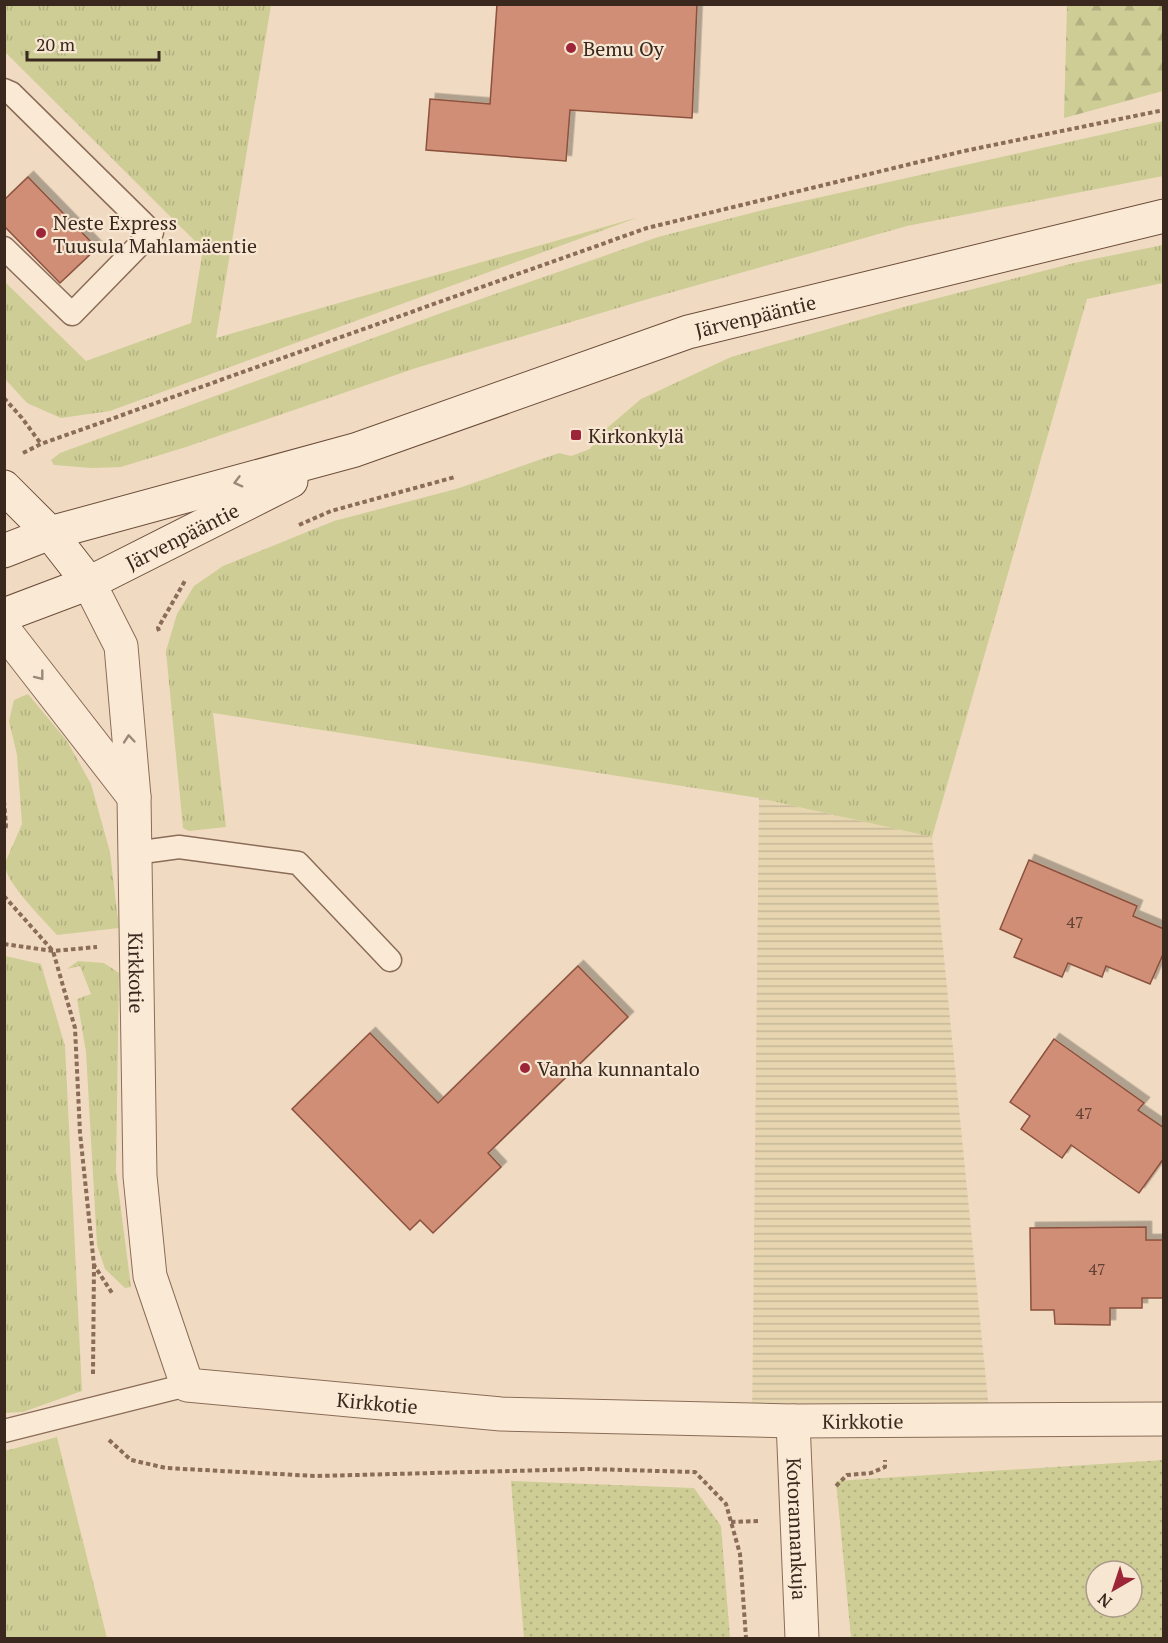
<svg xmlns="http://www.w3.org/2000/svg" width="1168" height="1643" font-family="'PT Serif',serif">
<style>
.farmland{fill:url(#farmland-rules)}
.grass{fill:url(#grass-tufts)}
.forest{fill:url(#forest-firs)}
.garden{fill:url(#garden-dots);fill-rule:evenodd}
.building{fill:#d08e76;stroke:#8b513d;stroke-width:1.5;filter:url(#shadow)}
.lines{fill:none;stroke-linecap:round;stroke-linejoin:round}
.service-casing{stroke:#8a6c58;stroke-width:25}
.minor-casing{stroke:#8a6c58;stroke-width:35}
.secondary-casing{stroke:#6c4d3b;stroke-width:35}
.path{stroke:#8a6c58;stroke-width:4;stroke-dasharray:4.5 3;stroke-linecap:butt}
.service{stroke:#faead5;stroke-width:22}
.minor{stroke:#faead5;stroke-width:33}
.secondary{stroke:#faead5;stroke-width:33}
.oneway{stroke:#9a8879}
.poi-dot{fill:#9c2537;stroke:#f7e7d2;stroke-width:2}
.labels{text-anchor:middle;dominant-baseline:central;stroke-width:4.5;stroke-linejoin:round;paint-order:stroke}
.number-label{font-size:16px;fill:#604133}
.poi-label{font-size:20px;fill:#3a271d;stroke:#f7e7d2;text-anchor:start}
.street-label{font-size:20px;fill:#3a271d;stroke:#f7e7d2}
</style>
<defs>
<pattern id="farmland-rules" width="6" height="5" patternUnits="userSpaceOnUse" patternTransform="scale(1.5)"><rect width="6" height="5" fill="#e6d5af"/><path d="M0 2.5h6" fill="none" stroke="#c6b796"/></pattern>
<pattern id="grass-tufts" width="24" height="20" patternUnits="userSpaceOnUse" patternTransform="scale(1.5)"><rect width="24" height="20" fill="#cecd95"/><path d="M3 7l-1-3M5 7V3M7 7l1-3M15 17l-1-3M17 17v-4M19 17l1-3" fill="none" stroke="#b2b080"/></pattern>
<pattern id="forest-firs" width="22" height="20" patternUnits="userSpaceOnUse" patternTransform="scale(1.5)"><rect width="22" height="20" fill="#cecd95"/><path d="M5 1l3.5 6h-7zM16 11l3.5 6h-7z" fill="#b2b080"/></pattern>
<pattern id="garden-dots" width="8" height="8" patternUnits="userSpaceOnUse" patternTransform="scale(1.5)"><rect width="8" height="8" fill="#cecd95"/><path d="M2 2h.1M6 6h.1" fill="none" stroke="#b2b080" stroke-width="1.8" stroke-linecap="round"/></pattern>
<filter id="shadow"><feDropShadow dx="5.5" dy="-5.5" stdDeviation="0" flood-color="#0004"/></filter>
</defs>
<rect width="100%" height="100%" fill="#f0dbc2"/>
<!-- farmland -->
<polygon class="farmland" points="759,798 932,837 990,1420 752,1420"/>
<!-- grass -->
<g class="grass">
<polygon points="5,4 271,5 216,338 639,217 110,411 61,418 27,403 5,379 5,282 86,361 191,323 203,249 5,52"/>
<polygon points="1163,121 1163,176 907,226 648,299 416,368 186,447 121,467 92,468 54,465 51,460 60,453 444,312 658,237 767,209"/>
<polygon points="1163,245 1163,283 1087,299 932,837 759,798 213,713 226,827 189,831 183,828 166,651 177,614 194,586 223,566 334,521 456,489 559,453 571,456 590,449 600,434 641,399 731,357 911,305 1074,263"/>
<path d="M28 694 67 741 91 784 110 852 119 928 57 935C44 920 4 882 5 863L22 824 17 755 9 721 14 700Z"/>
<polygon points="5,956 41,964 65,1046 82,1391 23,1412 5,1413"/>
<polygon points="78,961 104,963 119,973 116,1171 131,1287 125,1288 105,1269 97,1245 86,1052 77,999 91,994 80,966 67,969"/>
<polygon points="57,1437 107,1638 5,1638 5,1451"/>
</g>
<!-- forest -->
<polygon class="forest" points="1067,5 1163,5 1163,91 1064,118"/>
<!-- garden -->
<g class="garden">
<path d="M1163 1460V1638H851L836 1481ZM1096 1571H1132V1607H1096Z"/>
<polygon points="511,1481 694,1488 721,1526 730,1638 524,1638"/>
</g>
<!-- building -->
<g class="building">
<polygon points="497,4 697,4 692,118 570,110 566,161 426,150 430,99 490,104"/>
<polygon points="28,177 97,248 60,283 4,226 4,200"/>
<polygon points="1029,860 1137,906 1133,916 1164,929 1164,952 1150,984 1106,966 1102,977 1068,963 1062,977 1014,957 1022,939 1000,929"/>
<polygon points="578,966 628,1017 488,1153 501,1167 433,1233 420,1220 410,1230 292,1109 370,1033 438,1103"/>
<polygon points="1054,1039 1144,1103 1138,1110 1164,1128 1164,1158 1139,1193 1071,1145 1062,1158 1021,1129 1030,1116 1010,1102"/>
<polygon points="1146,1227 1146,1240 1164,1240 1164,1298 1142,1298 1142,1308 1110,1308 1110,1325 1055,1324 1054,1310 1031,1310 1030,1228"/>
</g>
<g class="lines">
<!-- service casing -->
<g class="service-casing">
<g id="service">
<polyline points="4,90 11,93 152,232 72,314 4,248"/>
<polyline points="135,853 179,847 298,863 390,960"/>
<polyline points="4,1431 187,1385"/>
</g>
</g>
<!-- minor casing -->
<g class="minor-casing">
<g id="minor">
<path id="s1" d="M89 583 121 646 134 797 140 1176 150 1276 187 1385 501 1414 793 1421 1164 1419"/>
<polyline points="4,630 134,797"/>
<path id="s2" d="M793 1421 802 1638"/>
</g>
</g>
<!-- secondary casing -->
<g class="secondary-casing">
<g id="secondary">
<polyline points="4,487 50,533 89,583"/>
<path id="s3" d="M4 551 50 533 355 450 688 332 1164 216"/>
<path id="s4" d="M4 615 89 583 291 481"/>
</g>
</g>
<!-- path -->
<g class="path">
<polyline points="4,398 22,418 41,444"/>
<polyline points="23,453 41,444 647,228 964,151 1164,110"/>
<polyline points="299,525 331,511 455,477"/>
<polyline points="159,631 158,628 186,579"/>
<polyline points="4,801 6,826 4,832"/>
<polyline points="4,896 53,951 75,1028 80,1133 94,1265 112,1293"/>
<polyline points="4,944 53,951 97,947"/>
<polyline points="93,1374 94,1265"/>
<polyline points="109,1440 131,1460 166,1468 316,1476 588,1469 695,1472 726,1504 740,1554 746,1638"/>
<polyline points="836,1486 847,1475 871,1473 885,1467 885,1460"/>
<polyline points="731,1522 760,1521"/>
</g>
<!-- service -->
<use href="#service" class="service"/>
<!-- minor -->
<use href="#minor" class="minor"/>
<!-- secondary -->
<use href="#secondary" class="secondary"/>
</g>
<!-- one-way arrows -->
<defs><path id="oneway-chevron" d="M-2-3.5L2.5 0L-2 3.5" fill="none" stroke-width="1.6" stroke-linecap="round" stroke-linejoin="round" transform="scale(1.5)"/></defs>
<g class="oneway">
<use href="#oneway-chevron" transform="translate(238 482) rotate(165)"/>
<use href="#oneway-chevron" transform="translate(40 676) rotate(52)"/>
<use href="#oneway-chevron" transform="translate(129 739) rotate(-95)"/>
</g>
<!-- markers -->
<g class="poi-dot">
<circle cx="571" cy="48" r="6"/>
<circle cx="41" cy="233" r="6"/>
<rect x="570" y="429" width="12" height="12" rx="3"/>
<circle cx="525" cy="1068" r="6"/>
</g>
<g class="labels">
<!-- number labels -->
<g class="number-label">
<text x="1075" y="922">47</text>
<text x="1084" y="1113">47</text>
<text x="1097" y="1269">47</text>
</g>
<!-- poi labels -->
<g class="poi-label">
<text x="583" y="48">Bemu Oy</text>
<text x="53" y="222">Neste Express<tspan x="53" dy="23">Tuusula Mahlamäentie</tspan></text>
<text x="588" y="435">Kirkonkylä</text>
<text x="537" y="1068">Vanha kunnantalo</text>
</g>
<!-- street labels -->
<g class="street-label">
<text stroke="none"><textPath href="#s3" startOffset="788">Järvenpääntie</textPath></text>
<text stroke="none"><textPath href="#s4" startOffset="195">Järvenpääntie</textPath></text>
<text stroke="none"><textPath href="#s1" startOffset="398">Kirkkotie</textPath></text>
<text stroke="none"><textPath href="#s1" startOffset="1008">Kirkkotie</textPath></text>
<text stroke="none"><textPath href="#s1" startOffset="1494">Kirkkotie</textPath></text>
<text stroke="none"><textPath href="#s2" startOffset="108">Kotorannankuja</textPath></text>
</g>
</g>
<!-- border -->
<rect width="1168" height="1643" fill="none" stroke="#3a271d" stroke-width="12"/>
<!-- north arrow -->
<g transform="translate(1114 1589) rotate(219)"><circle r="28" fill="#f7e7d2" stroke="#ab9a8a" stroke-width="1.5"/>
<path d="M0-4.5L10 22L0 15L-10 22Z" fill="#9c2537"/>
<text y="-9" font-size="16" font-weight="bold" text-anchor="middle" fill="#3a271d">N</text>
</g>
<!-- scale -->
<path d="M27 51v9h132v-9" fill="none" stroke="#3a271d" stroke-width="3"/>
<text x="36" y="51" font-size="18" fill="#3a271d" stroke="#f7e7d2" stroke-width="4.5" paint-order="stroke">20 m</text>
</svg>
